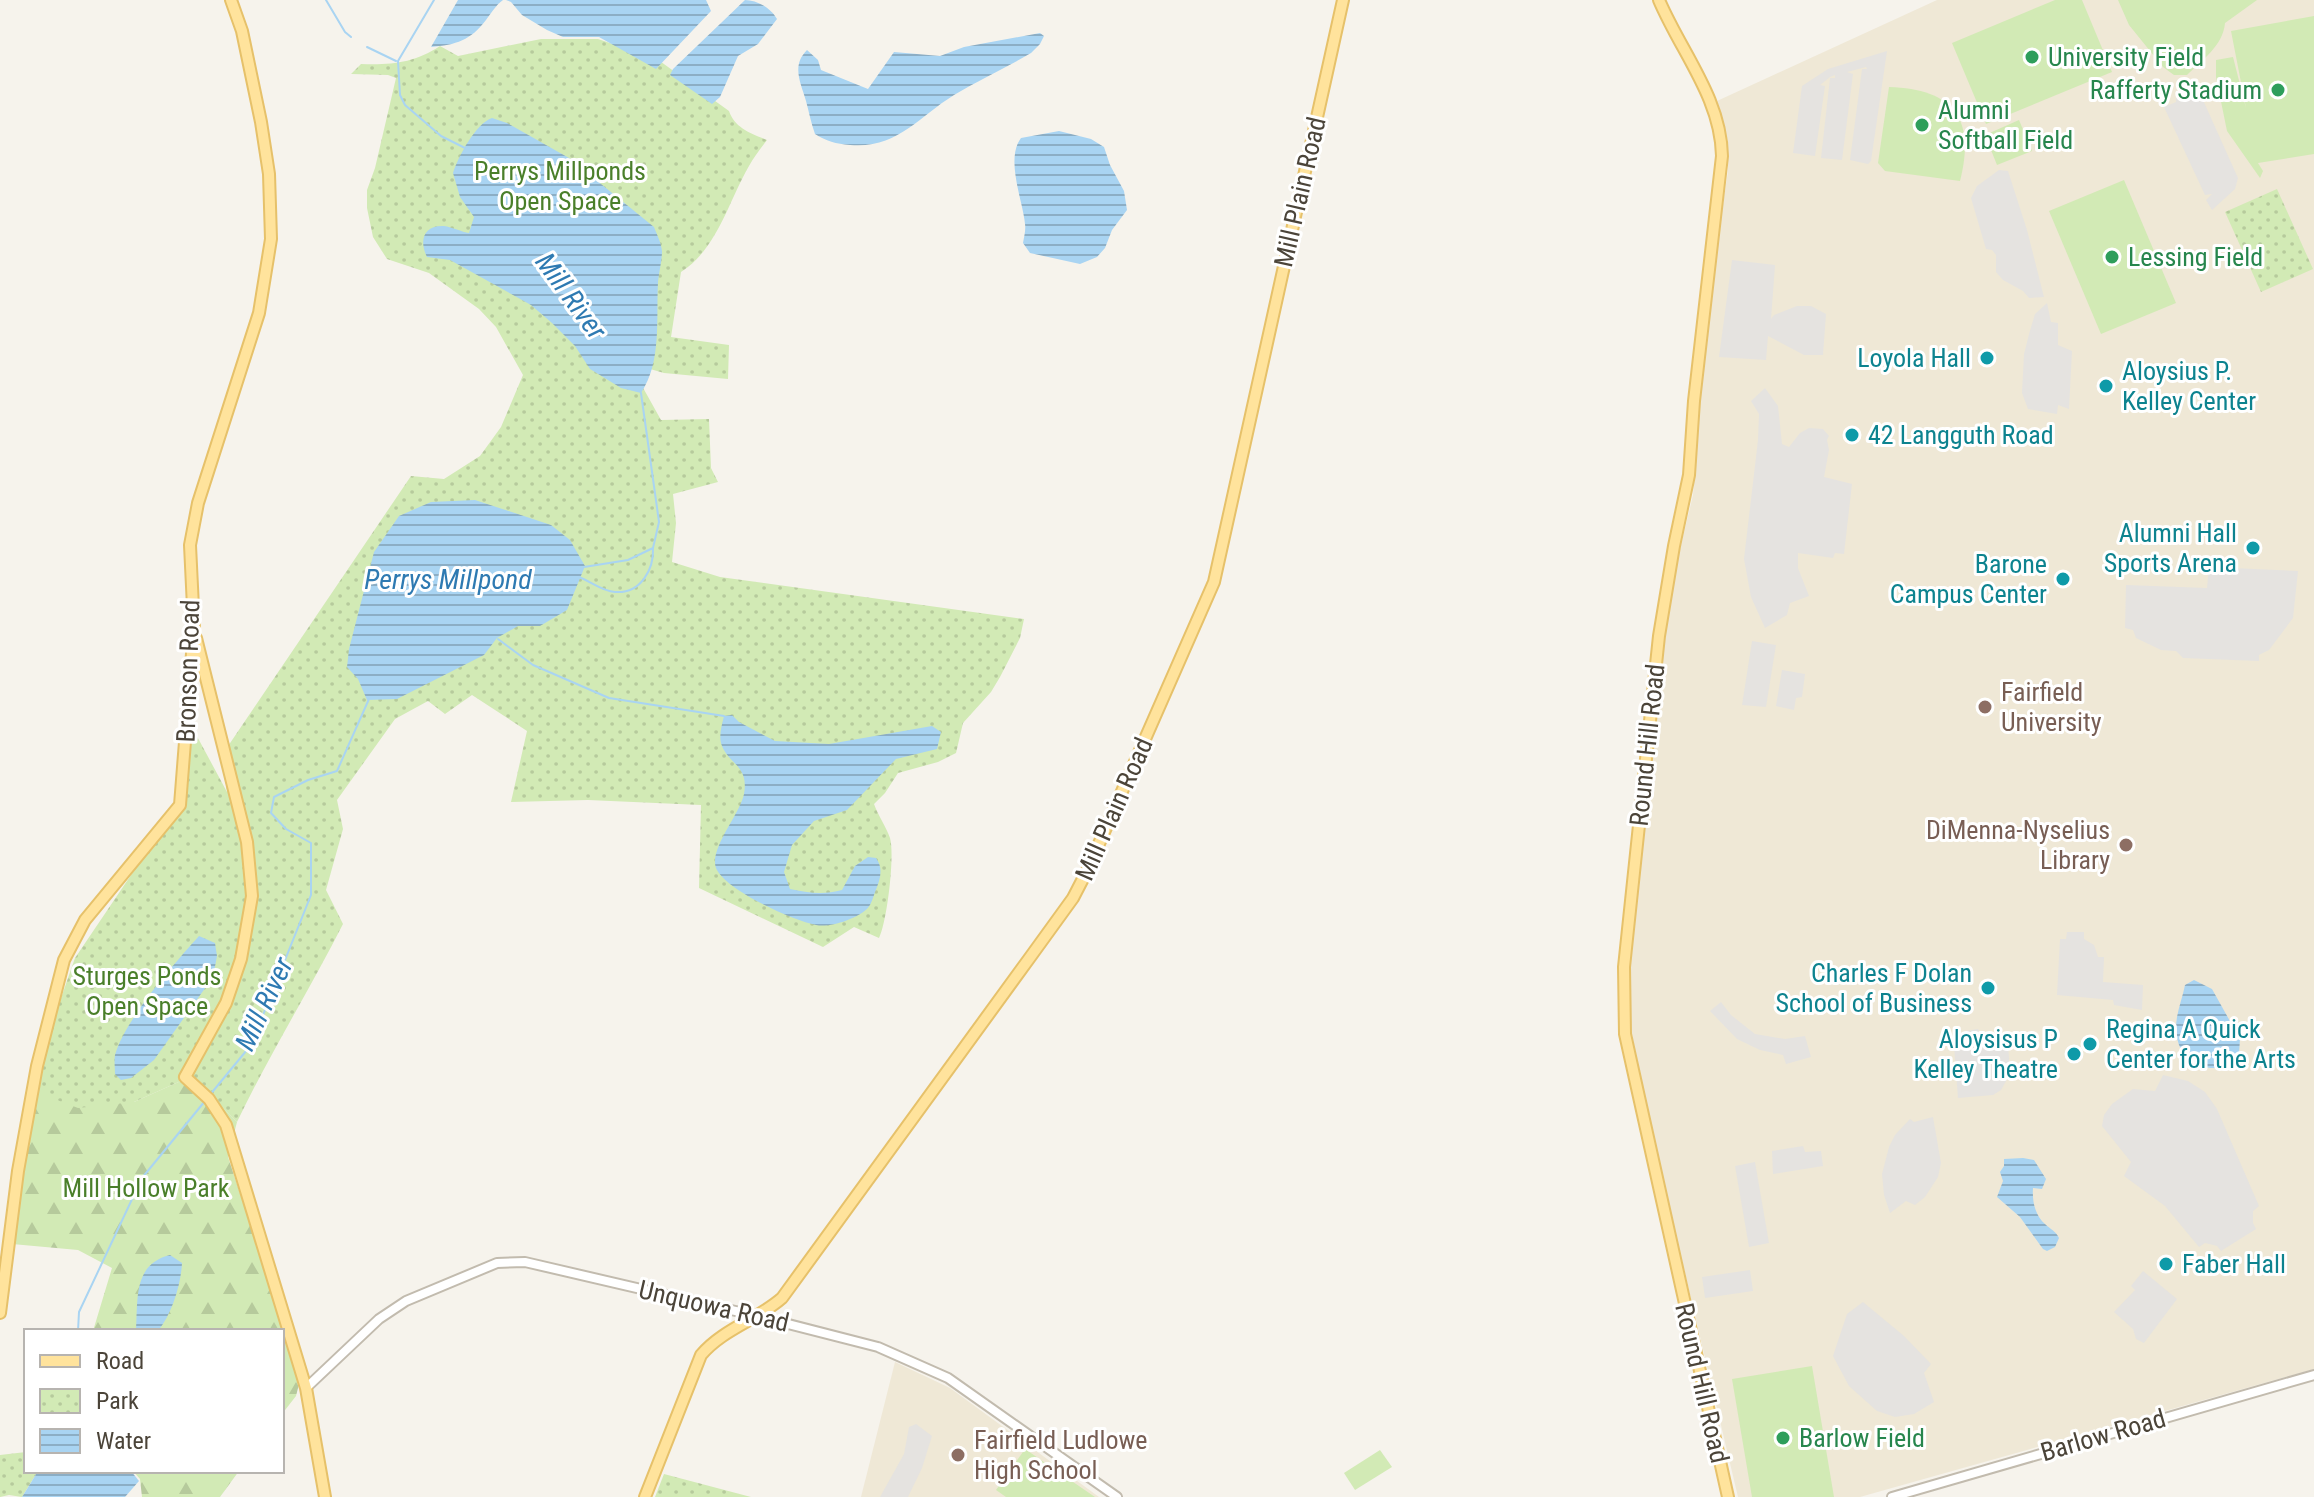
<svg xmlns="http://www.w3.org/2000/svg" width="2314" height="1497" font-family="'Roboto Condensed',sans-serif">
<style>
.education{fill:#efe8d6}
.green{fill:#d2eab5}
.forest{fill:url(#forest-firs)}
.park{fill:url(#park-dots)}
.parking{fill:#e5e3e0}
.water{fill:url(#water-rules)}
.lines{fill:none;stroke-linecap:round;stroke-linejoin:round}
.stream{stroke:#a9d4f2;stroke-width:2}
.minor-casing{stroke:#c2bbae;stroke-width:12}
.major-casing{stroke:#e6c16a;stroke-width:14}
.minor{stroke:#fff;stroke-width:8}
.major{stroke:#ffe39c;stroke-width:10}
.leisure-dot{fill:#2e9e5b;stroke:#fff;stroke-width:3}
.culture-dot{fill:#0f9aa8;stroke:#fff;stroke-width:3}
.education-dot{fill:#8d6e63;stroke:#fff;stroke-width:3}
.labels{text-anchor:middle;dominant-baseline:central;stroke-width:6;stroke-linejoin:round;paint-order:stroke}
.leisure-label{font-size:26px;fill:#27864d;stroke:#fff;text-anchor:start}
.park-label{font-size:26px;fill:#4a7f2a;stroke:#fff}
.street-label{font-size:26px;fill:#4b4439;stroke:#fff}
.culture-label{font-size:26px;fill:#0d838f;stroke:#fff;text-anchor:end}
.education-label{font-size:26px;fill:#785e54;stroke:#fff;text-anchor:start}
.water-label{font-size:28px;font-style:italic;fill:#2e7ab2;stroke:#fff}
</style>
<defs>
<pattern id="forest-firs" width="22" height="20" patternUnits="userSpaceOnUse" patternTransform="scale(2)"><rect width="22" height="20" fill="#d2eab5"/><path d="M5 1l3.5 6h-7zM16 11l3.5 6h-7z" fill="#b6ca9c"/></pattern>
<pattern id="park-dots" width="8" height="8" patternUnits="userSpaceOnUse" patternTransform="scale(2)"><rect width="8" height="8" fill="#d2eab5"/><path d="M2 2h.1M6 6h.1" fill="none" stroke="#b6ca9c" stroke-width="1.8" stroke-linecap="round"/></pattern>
<pattern id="water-rules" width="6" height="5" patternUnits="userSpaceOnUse" patternTransform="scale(2)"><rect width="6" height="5" fill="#a9d4f2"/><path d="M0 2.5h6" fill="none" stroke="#8caec5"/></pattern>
</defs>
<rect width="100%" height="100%" fill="#f6f3ec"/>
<!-- education -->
<g class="education">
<polygon points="1937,0 2314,0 2314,1369 1860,1497 1738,1497 1648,1117 1631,1029 1629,981 1629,939 1640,831 1672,583 1693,495 1707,314 1728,171 1728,141 1717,101"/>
<polygon points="895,1362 950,1388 1099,1497 861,1497"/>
</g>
<!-- green -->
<g class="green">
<polygon points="2055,0 2082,0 2112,72 1986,124 1952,43"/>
<path d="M2118 0H2257L2225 23C2223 46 2202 60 2187 75H2174L2163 67 2129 25Z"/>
<polygon points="2314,16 2314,154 2258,163 2263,171 2260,178 2227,131 2216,77 2216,60 2233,57 2246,108 2231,31"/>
<path d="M1889 87C1953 89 1976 118 1960 181L1885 171 1878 163Z"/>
<polygon points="2019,120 2032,151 1997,165 1985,135"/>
<polygon points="2124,180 2176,303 2101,334 2049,211"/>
<polygon points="1812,1366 1834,1497 1752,1497 1732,1379"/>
<polygon points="1025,1449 1095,1497 1006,1497 996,1490"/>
<polygon points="1380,1450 1392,1467 1355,1490 1344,1473"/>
</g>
<!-- forest -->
<g class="forest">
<polygon points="192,1076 237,1122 228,1157 283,1324 299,1384 296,1396 282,1414 282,1331 93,1331 112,1268 78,1250 12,1244 36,1092 134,1102"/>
<polygon points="133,1471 239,1471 220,1497 142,1497 140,1479"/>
</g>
<!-- park -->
<g class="park">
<path d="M541 39H598L657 59 729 111C735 128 750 133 767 140 761 148 754 157 749 166 728 202 718 248 681 272L671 337 729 345 728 379 664 373 643 367 637 377 661 420 709 419 711 468 718 482 673 494 676 523 672 562 720 577 1024 619 1020 638 1000 677 991 692 963 723 956 753 938 762 898 773 885 793 874 804C878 815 886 827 890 838 895 855 887 922 879 938L854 927 823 947 699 888 701 805 588 800 511 802 527 731 472 695 445 714 428 701 395 719 337 800 343 829 326 890 343 924C309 991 269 1055 237 1122L192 1076 134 1102 78 1108 36 1092 53 1021 75 958 179 804 192 727 227 792 222 755 411 476 444 479 480 456 501 427 523 375 496 327 479 309 429 273 387 259 373 237 367 208V190L375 168 396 78 388 75 351 74 361 64C392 65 414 63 440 46L458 56Z"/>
<polygon points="2277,189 2313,269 2261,292 2225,212"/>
<polygon points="26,1452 26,1471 38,1471 22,1497 9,1495 0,1497 0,1455"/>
<polygon points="664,1474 751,1497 655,1497"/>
</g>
<!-- parking -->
<g class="parking">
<polygon points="1887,51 1871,161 1868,164 1850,160 1862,69 1867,69 1866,67 1847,72 1853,74 1842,160 1821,158 1830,78 1835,78 1835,75 1830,77 1820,85 1825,86 1815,156 1793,153 1802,86 1828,69"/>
<polygon points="2198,89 2238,178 2235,189 2212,210 2206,200 2212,194 2205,195 2164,107 2176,102 2176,98"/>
<polygon points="1999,170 2008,171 2027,230 2044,297 2029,298 2023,291 2003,280 1996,272 1996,255 1992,250 1986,249 1971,198 1977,186"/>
<polygon points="1732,260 1775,265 1771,319 1774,315 1797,306 1811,306 1826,314 1823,355 1804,355 1768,336 1766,360 1719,357"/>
<polygon points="2047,303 2051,322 2058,323 2058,345 2072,351 2069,409 2058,405 2057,414 2028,409 2022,393 2024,354 2029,334 2035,314"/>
<polygon points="1765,388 1778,406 1782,444 1789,447 1800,433 1809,428 1823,429 1829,436 1827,440 1829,450 1824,477 1852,484 1844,554 1835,553 1833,558 1798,553 1798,568 1809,596 1790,603 1787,615 1765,628 1751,597 1744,559 1758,440 1759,414 1751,401"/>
<polygon points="2209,567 2298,571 2293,618 2269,650 2259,655 2259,661 2183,658 2176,651 2161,650 2136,638 2133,630 2125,628 2126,585 2207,588"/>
<polygon points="1752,641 1776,645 1766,707 1742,705"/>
<polygon points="1782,670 1805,674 1802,697 1796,698 1794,710 1776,706"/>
<polygon points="2067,932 2084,932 2084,939 2094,945 2098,957 2104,957 2103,982 2143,985 2142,1010 2114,1005 2113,1000 2057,995 2060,939 2066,939"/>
<polygon points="1721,1002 1731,1015 1755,1034 1785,1039 1805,1036 1811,1057 1786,1064 1783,1055 1760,1050 1737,1039 1710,1011"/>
<polygon points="1978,1029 1981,1034 1996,1038 2004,1044 2008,1043 2010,1074 2001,1090 1993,1095 1958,1098 1954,1046 1957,1039 1966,1031"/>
<polygon points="2163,1075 2188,1081 2205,1092 2217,1109 2259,1206 2253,1211 2253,1223 2256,1229 2221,1251 2217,1246 2205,1243 2199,1247 2165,1206 2124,1176 2131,1162 2102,1126 2104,1115 2112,1104 2133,1089 2155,1091"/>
<polygon points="1933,1117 1941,1163 1938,1177 1925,1197 1915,1205 1906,1201 1890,1213 1884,1195 1882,1174 1889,1147 1895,1135 1910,1119 1914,1122"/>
<polygon points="1803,1146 1805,1152 1821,1151 1823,1166 1773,1174 1772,1151"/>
<polygon points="1755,1162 1769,1243 1749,1247 1735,1166"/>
<polygon points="1750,1270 1753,1291 1705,1298 1702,1277"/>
<polygon points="2143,1271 2177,1299 2144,1343 2136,1339 2133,1329 2114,1312 2135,1290 2131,1286"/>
<polygon points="1863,1302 1904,1336 1931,1364 1924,1373 1934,1402 1914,1414 1895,1417 1877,1411 1849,1386 1833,1356 1847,1314"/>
<polygon points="916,1424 932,1436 922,1468 908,1497 880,1497 904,1454 909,1427"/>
</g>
<!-- water -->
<g class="water">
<path d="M458 0H503C496 5 492 12 486 20 471 40 456 45 431 47Z"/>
<polygon points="506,0 706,0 711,11 656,69 599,37 563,37 547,30 522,15 511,2"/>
<path d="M745 0C757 0 771 8 777 19L758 44 738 56 720 97 712 104 670 75 673 69Z"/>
<path d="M1040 33 1044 36 1040 44 1031 53C1006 68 979 80 954 95 917 118 897 149 850 145 836 144 826 141 815 134 811 123 809 112 806 101 801 83 791 66 807 50L818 60 821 70 868 89 894 52 940 56 964 47Z"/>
<path d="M492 118 507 123 569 158 654 227C657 235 661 242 662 251 662 261 659 272 658 282 656 318 662 362 641 393L621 388 590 369 575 346 552 323 531 305 450 260 427 257C419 241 423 225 444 226 452 227 462 232 469 233L474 217 460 197 453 173C458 157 476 123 492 118Z"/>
<path d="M1059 131 1091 139 1104 147 1110 165 1124 191 1127 210 1112 230 1105 248 1097 257 1080 264 1030 253 1023 243C1024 237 1026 230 1025 224 1023 201 1005 159 1021 138Z"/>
<polygon points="475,500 551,525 570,540 585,566 567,610 540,626 518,626 497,638 484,655 397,699 367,700 358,679 347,667 349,649 374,552 399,516 431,502"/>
<path d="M732 715 739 722 775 741 829 744 932 726 941 732 937 749 896 759 847 810 814 821 792 845 784 872 790 889C808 893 824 895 842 890L855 866 868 857 876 858C884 869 880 880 875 892 873 898 871 905 867 909 856 919 830 928 816 925 792 920 725 890 716 868 709 849 740 814 744 794 749 766 730 765 722 746 718 736 722 725 724 716Z"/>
<path d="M199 936 215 943 217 956 213 977 154 1060 131 1078 121 1080 115 1074C115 1068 114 1061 115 1055 126 1018 173 965 199 936Z"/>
<path d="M2194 980 2212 989 2240 1039 2239 1054 2230 1066C2195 1075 2171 1053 2177 1017 2179 1006 2183 995 2185 985Z"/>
<path d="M2023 1158 2034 1160 2046 1179 2042 1189 2033 1188C2032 1201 2035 1215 2045 1224 2051 1230 2055 1230 2059 1238L2055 1247 2047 1251 2043 1249 2020 1217 1997 1197 2003 1181 2000 1172 2004 1166V1159Z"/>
<path d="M170 1255 182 1263C181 1284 172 1314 158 1331H136C138 1299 133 1264 170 1255Z"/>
<polygon points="38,1471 131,1471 139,1481 125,1497 22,1497"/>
</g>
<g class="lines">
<!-- stream -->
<g class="stream">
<polyline points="326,0 345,32 351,37"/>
<polyline points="434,0 398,61 400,95 405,105 441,136 465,148"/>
<polyline points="367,47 396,61"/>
<polyline points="584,567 628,560 653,548 659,522 641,393"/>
<path d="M579 577C590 581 602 591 615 592 641 594 654 569 653 548"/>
<polyline points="498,639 533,665 609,698 724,716"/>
<polyline points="209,1096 251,1045 311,895 311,843 286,829 271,813 274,797 308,780 337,771 369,699"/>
<polyline points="78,1331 79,1312 142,1178 205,1101"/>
</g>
<!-- minor casing -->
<g class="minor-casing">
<g id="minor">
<polyline points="306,1388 379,1319 406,1301 497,1263 525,1262 757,1316 878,1347 948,1378 1117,1497"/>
<polyline points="1892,1497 2314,1375"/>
</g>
</g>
<!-- major casing -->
<g class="major-casing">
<g id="major">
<path d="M1659 0C1681 52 1721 98 1722 156L1694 401 1689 475 1674 546 1659 636 1624 967 1625 1034 1728 1497"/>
<polyline points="196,638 247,842 252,896 241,959 226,1003 185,1077 209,1099 226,1125 306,1388 325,1497"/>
<polyline points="0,1313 18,1171 37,1066 64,960 85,920 180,805 194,628 190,545 198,503 259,313 271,239 269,174 261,122 242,31 231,0"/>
<path d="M645 1497 701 1355C723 1329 757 1320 782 1298L1031 956 1073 898 1087 871 1214 582 1343 0"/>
</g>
</g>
<!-- minor -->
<use href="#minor" class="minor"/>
<!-- major -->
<use href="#major" class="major"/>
</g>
<!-- markers -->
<g class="leisure-dot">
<circle cx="2032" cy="57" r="8"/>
<circle cx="2278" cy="90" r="8"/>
<circle cx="1922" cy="125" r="8"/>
<circle cx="2112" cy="257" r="8"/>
<circle cx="1783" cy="1438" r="8"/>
</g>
<g class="culture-dot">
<circle cx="1987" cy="358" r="8"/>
<circle cx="2106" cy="386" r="8"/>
<circle cx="1852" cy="435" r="8"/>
<circle cx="2253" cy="548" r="8"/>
<circle cx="2063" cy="579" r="8"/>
<circle cx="1988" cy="988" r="8"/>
<circle cx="2090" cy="1044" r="8"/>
<circle cx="2074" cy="1054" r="8"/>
<circle cx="2166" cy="1264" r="8"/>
</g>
<g class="education-dot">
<circle cx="1985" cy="707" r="8"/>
<circle cx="2126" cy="845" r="8"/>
<circle cx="958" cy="1455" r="8"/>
</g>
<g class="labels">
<!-- leisure labels -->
<g class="leisure-label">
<text x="2048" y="57">University Field</text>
<text x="2262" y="90" text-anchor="end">Rafferty Stadium</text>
<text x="1938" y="110">Alumni<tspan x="1938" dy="30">Softball Field</tspan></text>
<text x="2128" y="257">Lessing Field</text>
<text x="1799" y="1438">Barlow Field</text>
</g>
<!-- park labels -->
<g class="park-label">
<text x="560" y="171">Perrys Millponds<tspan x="560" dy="30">Open Space</tspan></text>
<text x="147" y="976">Sturges Ponds<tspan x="147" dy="30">Open Space</tspan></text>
<text x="146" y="1188">Mill Hollow Park</text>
</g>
<!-- street labels -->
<g class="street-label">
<text transform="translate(1300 192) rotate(-77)">Mill Plain Road</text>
<text transform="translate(188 671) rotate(-88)">Bronson Road</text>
<text transform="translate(1647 745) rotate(-84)">Round Hill Road</text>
<text transform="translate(1114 809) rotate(-66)">Mill Plain Road</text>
<text transform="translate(714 1306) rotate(13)">Unquowa Road</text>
<text transform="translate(1702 1383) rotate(77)">Round Hill Road</text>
<text transform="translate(2103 1435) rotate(-16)">Barlow Road</text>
</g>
<!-- culture labels -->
<g class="culture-label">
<text x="1971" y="358">Loyola Hall</text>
<text x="2122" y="371" text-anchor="start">Aloysius P.<tspan x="2122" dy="30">Kelley Center</tspan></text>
<text x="1868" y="435" text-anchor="start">42 Langguth Road</text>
<text x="2237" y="533">Alumni Hall<tspan x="2237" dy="30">Sports Arena</tspan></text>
<text x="2047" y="564">Barone<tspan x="2047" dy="30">Campus Center</tspan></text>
<text x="1972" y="973">Charles F Dolan<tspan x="1972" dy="30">School of Business</tspan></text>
<text x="2106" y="1029" text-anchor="start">Regina A Quick<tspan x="2106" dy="30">Center for the Arts</tspan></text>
<text x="2058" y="1039">Aloysisus P<tspan x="2058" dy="30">Kelley Theatre</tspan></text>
<text x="2182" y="1264" text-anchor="start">Faber Hall</text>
</g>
<!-- education labels -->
<g class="education-label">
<text x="2001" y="692">Fairfield<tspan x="2001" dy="30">University</tspan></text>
<text x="2110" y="830" text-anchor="end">DiMenna-Nyselius<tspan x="2110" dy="30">Library</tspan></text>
<text x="974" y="1440">Fairfield Ludlowe<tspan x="974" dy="30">High School</tspan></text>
</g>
<!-- water labels -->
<g class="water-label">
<text transform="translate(571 296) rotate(54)">Mill River</text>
<text x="448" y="579">Perrys Millpond</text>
<text transform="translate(264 1004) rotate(-65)">Mill River</text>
</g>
</g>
<!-- legend -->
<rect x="24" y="1329" width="260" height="144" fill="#ffffff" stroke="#b7b4b0" stroke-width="2"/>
<rect x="40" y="1355" width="40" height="12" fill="#ffe39c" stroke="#b7b4b0" stroke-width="2"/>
<text x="96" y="1369" font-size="24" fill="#4b4439">Road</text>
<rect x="40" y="1389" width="40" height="24" fill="url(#park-dots)" stroke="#b7b4b0" stroke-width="2"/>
<text x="96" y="1409" font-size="24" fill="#4b4439">Park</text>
<rect x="40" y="1429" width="40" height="24" fill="url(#water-rules)" stroke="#b7b4b0" stroke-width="2"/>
<text x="96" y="1449" font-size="24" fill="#4b4439">Water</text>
</svg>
